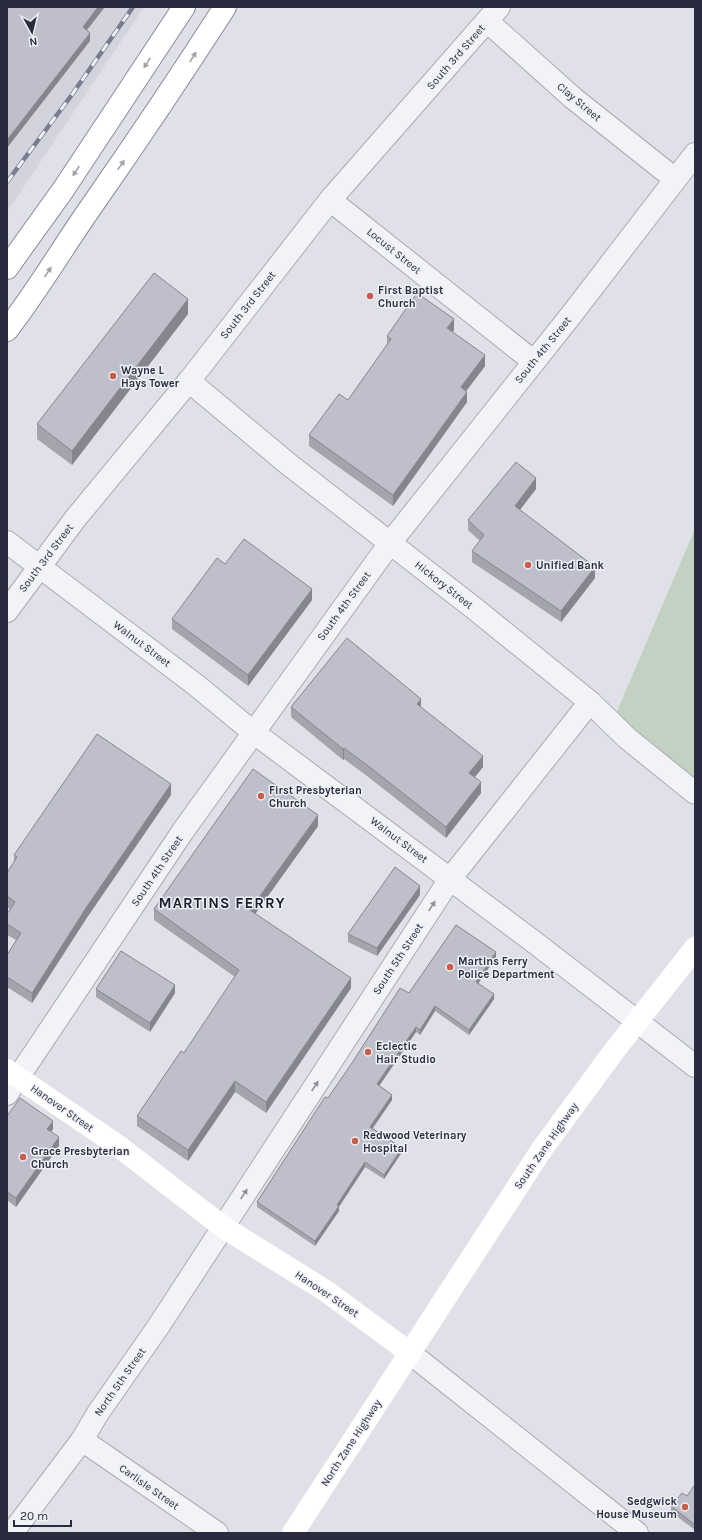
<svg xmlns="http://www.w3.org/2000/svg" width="702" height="1540" font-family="Karla,sans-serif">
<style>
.built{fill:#d2d3dd}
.green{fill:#c2d1c2}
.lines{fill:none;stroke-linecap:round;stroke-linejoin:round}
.street-casing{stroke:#a9aab5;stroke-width:24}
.highway-casing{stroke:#888a9e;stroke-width:24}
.street{stroke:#f2f3f7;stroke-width:22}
.secondary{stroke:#fff;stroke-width:22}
.highway{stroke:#fff;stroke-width:22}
.rail-casing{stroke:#7b7c90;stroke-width:4.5}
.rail{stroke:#eff0f6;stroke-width:3;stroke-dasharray:9;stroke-linecap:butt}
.wall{fill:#a3a4ae}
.shaded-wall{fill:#85868d}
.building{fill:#bebfca;stroke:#85868d}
.oneway{fill:#9fa0a8}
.oneway2{fill:#8e8f9a}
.poi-dot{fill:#c45f4e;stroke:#eff0f6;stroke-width:1.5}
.labels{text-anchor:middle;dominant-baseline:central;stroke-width:3;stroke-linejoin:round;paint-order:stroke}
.street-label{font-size:11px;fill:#2a2b3e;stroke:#eff0f6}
.poi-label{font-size:11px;font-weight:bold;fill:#2a2b3e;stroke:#eff0f6;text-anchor:start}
.district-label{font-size:15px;font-weight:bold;letter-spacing:1px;fill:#1c1d2f;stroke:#eff0f6}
</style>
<rect width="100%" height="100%" fill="#e0e1e8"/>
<!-- built -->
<polygon class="built" points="7,7 144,7 7,212"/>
<!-- green -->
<polygon class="green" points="695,529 695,790 612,723"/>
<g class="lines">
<!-- street casing -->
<g class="street-casing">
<g id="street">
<polyline points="487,21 573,98 675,179"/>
<polyline points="330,200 533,361"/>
<polyline points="189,381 287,463 475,609 590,702 627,738 695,793"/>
<polyline points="7,542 196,685 253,732 534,942 695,1066"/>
<polyline points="7,611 75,519 189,381 330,200 499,7"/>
<polyline points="7,1094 183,831 390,543 572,314 695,154"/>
<polyline points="410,1353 637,1533"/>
<polyline points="82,1440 217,1533"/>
<polyline points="12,1533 82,1440 98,1413 158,1327 450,879 590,702"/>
</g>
</g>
<!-- highway casing -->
<g class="highway-casing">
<g id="highway">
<polyline points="7,268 63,190 184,7"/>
<path d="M7 330C38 290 63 247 91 207 137 141 182 74 225 7"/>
</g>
</g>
<!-- street -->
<use href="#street" class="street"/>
<!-- secondary -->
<g class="secondary">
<polyline points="7,1070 117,1145 223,1227 326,1291 410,1353"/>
<polyline points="293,1533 542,1149 614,1051 695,948"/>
</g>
<!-- highway -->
<use href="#highway" class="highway"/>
<!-- rail casing -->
<g class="rail-casing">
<polyline id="rail" points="7,182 71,96 133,7"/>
</g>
<!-- rail -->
<use href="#rail" class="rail"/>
</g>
<!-- wall -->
<g class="wall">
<polygon points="188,314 72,465 37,439 37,424"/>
<polygon points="454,330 452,332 485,366 466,391 467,402 393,506 309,446 309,435 348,400 387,346 387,336"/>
<polygon points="536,489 520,510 595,578 561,622 472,562 472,551 480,541 468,530 468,520"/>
<polygon points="225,564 312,600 248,686 172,629 172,619"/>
<polygon points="291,707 421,708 483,767 475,777 481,793 446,838 367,776 344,759 343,760 291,717"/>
<polygon points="171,795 86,919 32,1003 7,987 7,955 16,940 7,935 7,924 10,909 7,907 7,873 14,862 14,855"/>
<polygon points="318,826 255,914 351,988 266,1113 235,1092 188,1161 137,1126 137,1116 184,1053 235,977 154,920 154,909"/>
<polygon points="420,895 377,956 348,942 348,934"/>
<polygon points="496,957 478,983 494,999 469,1035 435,1011 420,1035 416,1032 379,1086 392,1100 373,1128 402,1152 384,1179 365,1167 339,1206 339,1211 315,1246 257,1207 257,1202 328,1098 409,993"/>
<polygon points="96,989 175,993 150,1032 96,997"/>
<polygon points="7,1116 53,1129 51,1132 59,1146 16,1207 7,1200"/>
<polygon points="695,1486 695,1530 671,1512 671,1506 687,1496"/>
</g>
<!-- shaded-wall -->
<g class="shaded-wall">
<polygon points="98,7 105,7 83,35 83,27"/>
<polygon points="90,33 90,41 7,148 7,140"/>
<polygon points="188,299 188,314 72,465 72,451"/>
<polygon points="454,319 454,330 447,339 447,328"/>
<polygon points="485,355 485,366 461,398 461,387"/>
<polygon points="467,392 467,402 393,506 393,495"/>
<polygon points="536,478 536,489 515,516 515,506"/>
<polygon points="595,567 595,578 561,622 561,611"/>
<polygon points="312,589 312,600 248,686 248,675"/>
<polygon points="421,699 421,710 417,704"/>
<polygon points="344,748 344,759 343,760 343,749"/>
<polygon points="483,756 483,767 469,784 469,773"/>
<polygon points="481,782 481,793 446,838 446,827"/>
<polygon points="171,784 171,795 86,919 32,1003 32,993 86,908"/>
<polygon points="318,815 318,826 250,921 250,910"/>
<polygon points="420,886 420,895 377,956 377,948"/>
<polygon points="496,952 496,957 476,987 476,982"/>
<polygon points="351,978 351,988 266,1113 266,1102"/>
<polygon points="175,985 175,993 150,1032 150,1023"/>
<polygon points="494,994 494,999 469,1035 469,1030"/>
<polygon points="435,1006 435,1011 420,1035 420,1030"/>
<polygon points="416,1027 416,1032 377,1089 377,1084"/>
<polygon points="235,1081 235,1092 188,1161 188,1150"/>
<polygon points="392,1095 392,1100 370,1132 370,1127"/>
<polygon points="53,1121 53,1129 47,1137 47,1129"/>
<polygon points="59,1137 59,1146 16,1207 16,1198"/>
<polygon points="402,1148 402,1152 384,1179 384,1175"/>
<polygon points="365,1162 365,1167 337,1210 337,1205"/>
<polygon points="339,1206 339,1211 315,1246 315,1241"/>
</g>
<!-- building -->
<g class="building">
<polygon points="7,7 98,7 83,27 90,33 7,140"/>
<polygon points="154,273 188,299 72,451 37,424"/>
<polygon points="417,293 454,319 447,328 485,355 461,387 467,392 393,495 309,435 339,394 348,400 391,339 387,336"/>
<polygon points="516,462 536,478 515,506 595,567 561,611 472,551 484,535 468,520"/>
<polygon points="244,539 312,589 248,675 172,619 217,558 225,564"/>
<polygon points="347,638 421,699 417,704 483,756 469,773 481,782 446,827 367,765 344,748 343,749 291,707"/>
<polygon points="97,734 171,784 86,908 32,993 7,977 7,955 21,933 7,924 7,914 15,902 7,896 7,873 17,857 14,855"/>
<polygon points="253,769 318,815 250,910 351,978 266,1102 235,1081 188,1150 137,1116 181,1051 184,1053 239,970 154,909"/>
<polygon points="395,867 420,886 377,948 348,934"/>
<polygon points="456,925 496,952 476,982 494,994 469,1030 435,1006 420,1030 416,1027 377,1084 392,1095 370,1127 402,1148 384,1175 365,1162 337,1205 339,1206 315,1241 257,1202 325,1097 328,1098 352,1063 400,988 409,993"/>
<polygon points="121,951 175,985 150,1023 96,989"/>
<polygon points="20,1098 53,1121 47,1129 59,1137 16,1198 7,1192 7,1116"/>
<polygon points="694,1486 695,1486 695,1525 671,1506 682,1493 687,1496"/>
</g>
<!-- one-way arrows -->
<defs><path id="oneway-solid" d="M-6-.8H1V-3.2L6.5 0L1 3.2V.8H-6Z"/></defs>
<g class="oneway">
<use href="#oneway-solid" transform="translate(193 57) rotate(-57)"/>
<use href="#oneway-solid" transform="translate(147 63) rotate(123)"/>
<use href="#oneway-solid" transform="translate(121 165) rotate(-55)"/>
<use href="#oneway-solid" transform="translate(76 171) rotate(123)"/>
<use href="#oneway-solid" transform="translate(48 272) rotate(-56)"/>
</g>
<g class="oneway2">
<use href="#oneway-solid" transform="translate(432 906) rotate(-57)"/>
<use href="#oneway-solid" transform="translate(315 1086) rotate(-57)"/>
<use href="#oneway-solid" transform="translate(244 1194) rotate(-57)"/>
</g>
<!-- markers -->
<g class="poi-dot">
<circle cx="370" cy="296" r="4"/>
<circle cx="113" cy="376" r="4"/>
<circle cx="528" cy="565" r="4"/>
<circle cx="261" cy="796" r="4"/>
<circle cx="450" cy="967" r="4"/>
<circle cx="368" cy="1052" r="4"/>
<circle cx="355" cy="1141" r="4"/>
<circle cx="23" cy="1157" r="4"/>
<circle cx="685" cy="1507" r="4"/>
</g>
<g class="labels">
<!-- street labels -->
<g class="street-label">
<text transform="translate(456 57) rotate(-49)">South 3rd Street</text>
<text transform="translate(579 102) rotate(40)">Clay Street</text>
<text transform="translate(394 251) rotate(39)">Locust Street</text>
<text transform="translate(248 305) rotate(-52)">South 3rd Street</text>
<text transform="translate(543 350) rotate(-51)">South 4th Street</text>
<text transform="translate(46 558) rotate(-53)">South 3rd Street</text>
<text transform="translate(444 585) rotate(38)">Hickory Street</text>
<text transform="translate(344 606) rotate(-54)">South 4th Street</text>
<text transform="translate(142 644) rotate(37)">Walnut Street</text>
<text transform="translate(399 840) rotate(37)">Walnut Street</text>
<text transform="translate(157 871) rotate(-56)">South 4th Street</text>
<text transform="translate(398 959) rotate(-57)">South 5th Street</text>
<text transform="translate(62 1108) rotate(35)">Hanover Street</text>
<text transform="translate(546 1146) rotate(-55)">South Zane Highway</text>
<text transform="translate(327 1294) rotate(34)">Hanover Street</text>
<text transform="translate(120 1382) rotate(-55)">North 5th Street</text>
<text transform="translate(351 1443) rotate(-57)">North Zane Highway</text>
<text transform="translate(149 1487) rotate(35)">Carlisle Street</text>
</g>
<!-- poi labels -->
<g class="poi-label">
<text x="378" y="290">First Baptist<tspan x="378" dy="13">Church</tspan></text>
<text x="121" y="370">Wayne L<tspan x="121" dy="13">Hays Tower</tspan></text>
<text x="536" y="565">Unified Bank</text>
<text x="269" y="790">First Presbyterian<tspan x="269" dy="13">Church</tspan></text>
<text x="458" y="961">Martins Ferry<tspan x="458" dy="13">Police Department</tspan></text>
<text x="376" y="1046">Eclectic<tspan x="376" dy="13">Hair Studio</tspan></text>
<text x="363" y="1135">Redwood Veterinary<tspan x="363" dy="13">Hospital</tspan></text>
<text x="31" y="1151">Grace Presbyterian<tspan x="31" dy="13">Church</tspan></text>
<text x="677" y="1501" text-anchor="end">Sedgwick<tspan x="677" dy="13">House Museum</tspan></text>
</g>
<!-- district labels -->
<g class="district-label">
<text x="222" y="903">MARTINS FERRY</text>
</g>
</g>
<!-- border -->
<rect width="702" height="1540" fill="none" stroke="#2a2b3e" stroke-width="16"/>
<!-- north arrow -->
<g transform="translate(32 32) rotate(172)" stroke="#eff0f6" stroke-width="3" paint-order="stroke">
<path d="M0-3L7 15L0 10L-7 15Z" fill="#2a2b3e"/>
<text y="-6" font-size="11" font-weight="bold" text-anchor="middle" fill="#2a2b3e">N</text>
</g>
<!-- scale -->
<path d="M14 1520v6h57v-6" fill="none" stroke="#2a2b3e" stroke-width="2"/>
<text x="20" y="1520" font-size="12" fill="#2a2b3e" stroke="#eff0f6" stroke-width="3" paint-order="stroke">20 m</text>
</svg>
